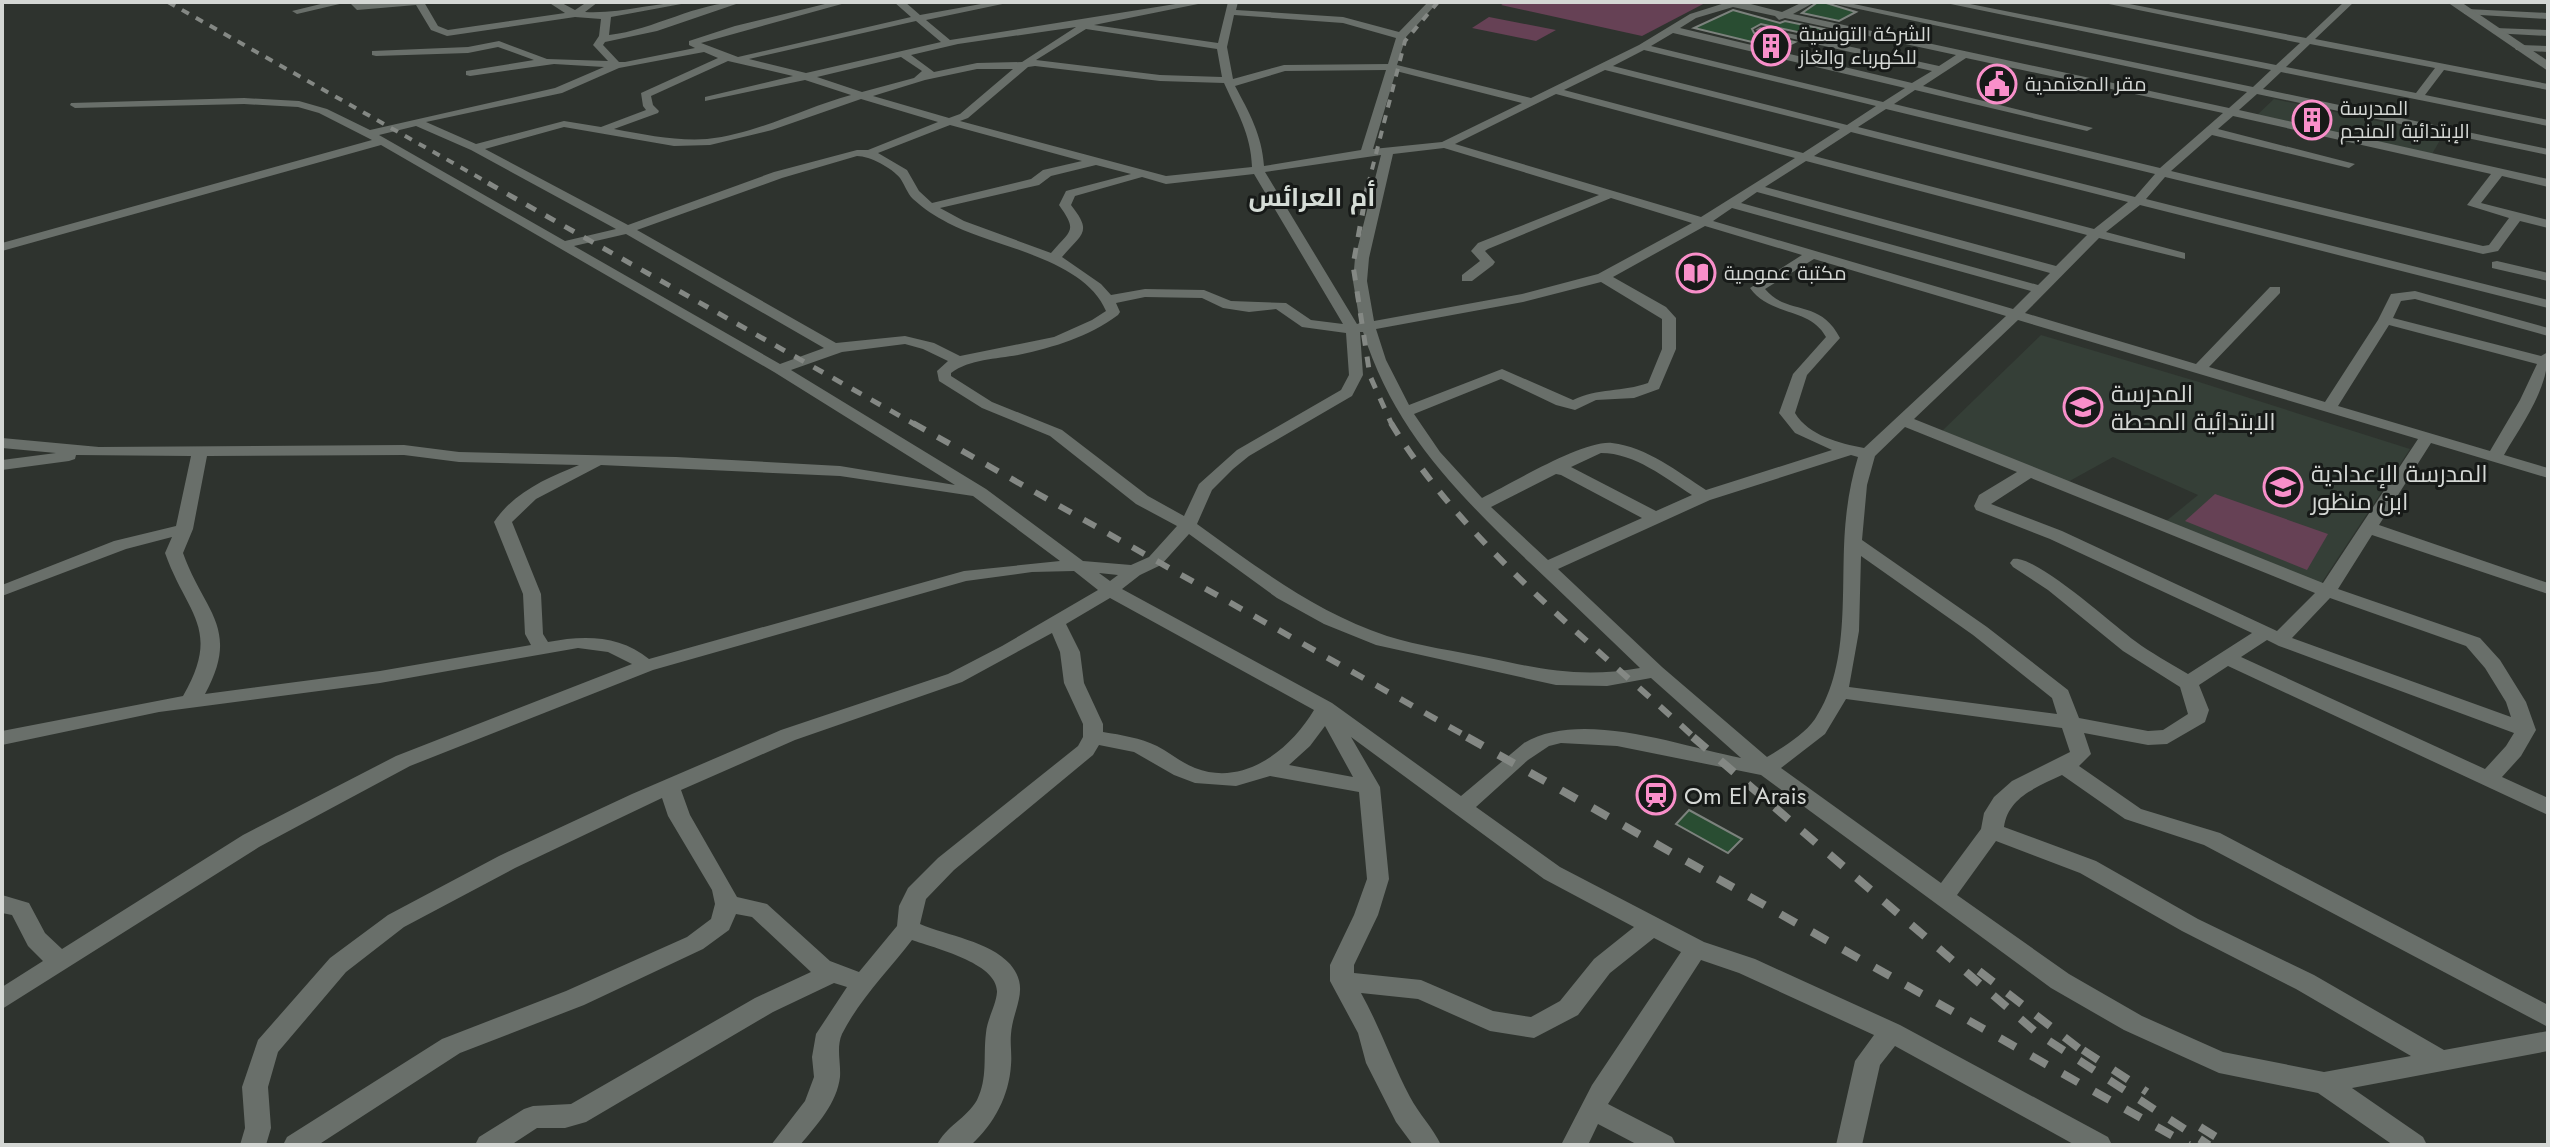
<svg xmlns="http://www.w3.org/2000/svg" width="2550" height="1147" font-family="Jost,Cairo,sans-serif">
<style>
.built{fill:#353f37}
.green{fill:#664155}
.building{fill:#294d32;stroke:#7c827d;stroke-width:2}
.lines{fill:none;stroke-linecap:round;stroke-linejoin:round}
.minor{fill:#696f6a;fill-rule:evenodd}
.secondary{fill:#696f6a;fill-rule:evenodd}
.rail-far3{stroke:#848884;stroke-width:4;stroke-dasharray:8 8;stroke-linecap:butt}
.rail-far2{stroke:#848884;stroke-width:5;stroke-dasharray:11 11;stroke-linecap:butt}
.rail-far1{stroke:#848884;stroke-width:6;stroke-dasharray:14 14;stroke-linecap:butt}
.rail{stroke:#848884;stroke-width:8;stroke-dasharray:18 18;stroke-linecap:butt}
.labels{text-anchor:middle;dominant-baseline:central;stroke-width:6;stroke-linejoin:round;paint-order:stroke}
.far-poi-label{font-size:20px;fill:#d4d7d4;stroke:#171a18;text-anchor:start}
.poi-label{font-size:24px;fill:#d4d7d4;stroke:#171a18;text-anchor:start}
.far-district-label{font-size:26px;font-weight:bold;fill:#d5dcd6;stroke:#171a18}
</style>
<rect width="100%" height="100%" fill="#2e332e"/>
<!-- built -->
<g class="built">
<polygon points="2274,99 2443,135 2432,154 2256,116"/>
<polygon points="2041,335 2199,382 2410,449 2320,585 2165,522 2198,495 2113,457 2066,483 1941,432"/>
</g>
<!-- green -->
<g class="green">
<polygon points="1506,2 1707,2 1642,36 1501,5"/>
<polygon points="1489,17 1556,30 1536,41 1472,28"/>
<polygon points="2215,494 2328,534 2307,570 2185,521"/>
</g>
<!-- building -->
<g class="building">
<polygon points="1818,2 1823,2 1856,12 1839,21 1802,13"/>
<polygon points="1733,10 1780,23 1785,21 1823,29 1811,35 1761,24 1752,29 1754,33 1795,42 1781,49 1694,28"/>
<polygon points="1689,810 1742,839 1728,853 1676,824"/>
</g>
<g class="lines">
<!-- minor -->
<g class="minor">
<polygon points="329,2 348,2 297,14 292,11"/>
<path d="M349 2H424L438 26 448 30 565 13 548 2H560L575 10 587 2H598L585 12C621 14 655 2 692 2L611 17 609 35C654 30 696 2 742 2L657 31 605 42 603 45 619 62H625L695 48 689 45V41L735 26 833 2H849L701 43 738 57 911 17 894 2H905L920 15 992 2H1012L926 20 950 40 1188 2H1208L1094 25 1218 43 1228 2H1238L1236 10 1343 17 1399 32 1428 2H1438L1406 37 1397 65 1531 98 1639 45 1690 14 1728 2H1743L1782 12 1803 2H1815L1793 14 2229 108 2247 92 1826 2H1844L2253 87 2271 70 1941 2H1960L2276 65 2300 43 2099 2H2119L2306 38 2344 2H2354L2315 39 2548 84V90L2444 70 2425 95 2548 120V126L2281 72 2263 89 2548 149V155L2257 94 2239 110 2548 179V187L2502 176 2481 203 2548 220V228L2520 221 2498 251 2483 254 2165 177 2146 199 2548 300V308L2140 205 2106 232 2185 253V259L2099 238 2025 313 2196 364 2270 287H2280V293L2209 367 2325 402 2378 320 2391 294 2415 291 2548 328V336L2415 299 2401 301 2393 318 2541 356 2548 352C2548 390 2523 422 2504 455L2548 468V478L2431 443 2379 525 2548 583V594L2372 535 2338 589 2480 638 2500 660 2526 702 2536 730 2521 756 2502 777 2548 798V815L2228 666 2199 685 2209 710 2205 722 2167 744 2148 745 2084 733 2091 754 2079 766 2141 809 2220 833 2548 1005V1027L2204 845 2125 819 2062 775C2037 787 2008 797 2004 827L2096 861 2198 919 2314 975 2444 1050 2548 1031V1051L2352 1088 2423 1137 2427 1145H2393L2318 1093 2219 1073 2124 1030 2051 988 1761 775 1617 746 1561 743 1549 746 1528 760 1476 807 1560 867 1704 942 1755 959 1900 1025 2108 1137 2112 1145H2075L1895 1046 1880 1065 1862 1145H1836L1855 1061 1874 1035 1739 973 1701 960 1608 1104 1672 1137 1676 1145H1638L1598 1124 1588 1145H1561L1592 1085 1681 952 1654 938 1610 973 1578 1015 1534 1038 1490 1031 1418 999 1361 993C1380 1027 1392 1063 1410 1097 1419 1114 1433 1128 1441 1145H1413L1396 1122 1366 1063 1358 1033 1330 981V965L1354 915 1367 879 1359 792 1270 776 1236 786 1195 783 1174 775 1134 752 1099 745 1093 755 954 870 926 899 920 924C948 936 989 941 1010 964 1031 989 1013 1007 1011 1034 1010 1044 1012 1054 1011 1065 1009 1096 994 1124 971 1145H937C945 1127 967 1118 977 1100 988 1078 983 1056 986 1033 987 1019 996 1006 997 992 998 963 934 948 912 940 889 970 859 1000 842 1034 836 1048 841 1062 840 1077 837 1103 817 1125 800 1145H771L805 1101 814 1077 812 1057 816 1034 847 987 834 983 773 1012 586 1122 565 1128H537L511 1145H475L479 1137 524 1109 533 1106 571 1104 755 998 811 972 752 917 736 914 729 930 703 949 584 1005 460 1053 318 1145H283L287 1137 442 1039 566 991 687 937 711 919 715 904 712 890 668 816 662 798 515 868 404 927 346 972 278 1052 268 1087 271 1128 266 1145H240L245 1128 242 1087 258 1040 330 958 388 915 499 856 632 794 781 730 948 674 1002 646 1098 590 1074 571 1032 572 966 581 653 670 410 766 259 847 2 1009V987L43 961 28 946 12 915 2 913V895L29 903 45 933 62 949 243 835 396 756 632 664 608 652 578 648 380 683 159 712 2 745V731L183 696C222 628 187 615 165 553L172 537 126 549 2 596V585L114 541 176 526 191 456 76 455 75 459 69 461 2 470V460L56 453 2 448V438L99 447 404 445 459 452 676 457 840 466 955 485 774 372 381 145 2 251V243L372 140 319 113 298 107 244 104 75 108 70 105 71 103 244 98 299 101 327 109 370 130 555 88 604 67 554 64 470 76 466 75V71L534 60 498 47 468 53 376 56 372 55V51L468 47 499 41 547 59 608 61 593 45 599 36 601 19 575 17 447 36 431 30 416 5 357 10ZM1733 7 1775 16 1779 20 1785 18 1956 55 1939 66 1760 27 1755 30 1932 71 1912 83 1680 28 1696 18ZM1234 15 1343 23 1396 38 1388 64 1284 65 1233 79 1227 47ZM916 21 941 42 806 73 749 59ZM1076 27 1022 62 977 63 934 72 911 55 958 44ZM1086 29 1217 49 1222 77 1160 75 1036 60ZM1673 33 1905 88 1883 102 1651 46ZM2310 44 2435 68 2416 93 2286 67ZM1644 50 1876 106 1847 125 1613 66ZM704 52 718 58 641 93 643 106 646 110 601 127 564 121 476 144 426 122 562 93 619 68ZM901 57 922 71 914 78 862 92 817 77ZM1966 58 2223 113 2160 168 1894 104 1915 90 2087 131 2093 128 1923 86ZM728 61 793 76 705 97V101L805 80 851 95C803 108 757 134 707 139 676 141 646 135 614 129L658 113 659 111 653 105 651 96ZM1035 66 1160 81 1224 83C1237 112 1251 134 1252 167L1166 176 960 121 968 118 1028 67ZM977 69H1013L960 114 949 118 873 96 925 80ZM1386 70 1361 150 1264 166C1262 135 1249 112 1235 86L1285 71ZM1605 70 1840 129 1803 153 1564 90ZM1396 71 1522 103 1442 142 1373 149ZM1556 94 1795 158 1701 217 1455 144ZM861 99 938 122 868 150H857L774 172 628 225 485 149 564 127 674 146 710 145 772 130ZM1886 109 2155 174 2135 197 1858 127ZM2233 116 2491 174 2467 205 2509 218 2489 245 2483 246 2171 171 2212 135 2349 168 2355 164 2218 129ZM950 125 1082 161 1043 170 1031 179 932 203 919 191 907 170 878 153ZM416 126 471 150 616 229 565 241 379 135ZM1851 132 2128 202 2094 229 1814 156ZM1444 148 1599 195 1478 243 1471 251 1480 261 1462 275V281H1472L1493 265 1495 262 1485 251 1488 249 1611 198 1692 223 1598 274 1522 294 1374 321 1367 281 1369 258 1393 154ZM1381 155 1355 258 1353 281 1360 323 1357 324 1265 172ZM857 156C870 156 892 168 900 178 905 185 907 193 913 199 924 209 935 216 948 223 993 247 1084 258 1106 311L1092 320 1054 337 960 356 934 343 905 336 836 343 637 230 782 178ZM1806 161 2087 235 2056 266 1765 187ZM1096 165 1131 174 1066 191 1059 205C1078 232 1071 229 1051 253L964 221 940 208 1039 185 1051 176ZM1254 174 1343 324 1311 320 1286 303 1231 301 1204 290 1145 289 1111 295 1101 284 1062 257C1082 233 1093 233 1071 205L1075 196 1142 177 1166 184ZM1757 192 2050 273 2038 285 1741 203ZM1732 208 2031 291 2013 309 1713 221ZM1705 226 1802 255 1750 288C1771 317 1810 307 1826 337L1793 374 1779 413 1795 433 1832 450 1706 490C1678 472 1647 447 1612 443 1583 440 1511 484 1482 498L1440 452 1414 414 1501 379 1556 405 1575 410 1596 400 1634 398 1659 389 1676 349V318L1666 307 1613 277ZM626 234 824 348 780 364 574 246ZM1814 259 2006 316 1864 448C1839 443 1809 436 1795 413L1807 375 1840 338C1820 298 1787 316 1765 289ZM1601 282 1662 319V349L1648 383C1623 392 1597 388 1573 400L1502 369 1409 405 1386 360 1376 329 1523 302ZM1145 297 1202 298 1223 308 1249 312 1276 309 1302 327 1346 333 1349 375 1341 390 1237 450 1199 484 1184 516 1148 496 1062 430 992 402 951 376V373C970 359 996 359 1018 355 1055 347 1088 337 1118 315L1120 312 1116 303ZM2018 320 2418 439 2323 583 1914 419ZM2389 325 2537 364 2520 400 2490 451 2338 406ZM1360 332H1363C1394 430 1456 492 1529 562 1566 597 1603 632 1640 668 1584 678 1543 670 1489 658 1455 651 1419 646 1387 636 1315 612 1257 567 1197 524L1212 490 1233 469 1249 456 1352 396 1363 375ZM905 344 923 349 948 361 937 371 939 381 982 408 1050 436 1136 504 1177 526 1149 557 1131 565 1083 561 986 489 791 370 842 352ZM1905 427 2017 472 1979 495 1974 506 1976 510 2050 539 2252 633 2188 674C2170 663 2151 653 2135 641 2113 625 2035 554 2013 559L2010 563 2013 567 2048 590 2123 651 2180 687 2188 714 2163 730 2148 731 2079 718 2068 690 1987 627 1862 540 1867 485 1875 456ZM1601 453C1635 453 1665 478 1692 495L1656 511 1571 467ZM404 455 459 462 579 465C547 478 514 492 494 522L523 594 525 634 531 645 380 671 205 694C241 628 204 612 183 553L193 529 207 456ZM1851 455 1858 457C1852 477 1848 497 1846 518 1839 582 1853 662 1815 719 1804 735 1783 747 1767 757L1662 667 1558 569 1710 500ZM601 465 840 476 973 496 1060 561 964 571 649 659C620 635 584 635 548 642L543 634 541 594 512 522 536 499ZM1556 474 1561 475 1642 518 1548 560 1491 507ZM2031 478 2315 593 2277 631 2062 531 1991 504ZM1189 534 1277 598 1324 624 1376 645 1556 685 1607 686 1651 678 1741 758C1680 746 1581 709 1524 743L1461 796 1332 703 1122 589 1140 575 1161 565ZM1861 556 1973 635 2052 698 2057 714 1849 687 1859 631ZM1099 573 1118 575 1110 581ZM1110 598 1314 710C1290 750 1244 787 1195 768 1182 763 1170 753 1157 746 1140 738 1122 735 1103 732V724L1084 683 1080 652 1066 624ZM2330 598 2466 646 2485 668 2506 702 2511 717 2292 638ZM1052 633 1060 652 1064 683 1083 724V737L1078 746 938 858 908 888 899 906 897 926 859 972 830 961 767 904 737 897 690 815 681 790 795 740 962 682ZM2267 640 2279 646 2514 733 2506 746 2485 769 2241 657ZM1846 699 2062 728 2070 752 2012 781 1994 797 1984 813 1981 829 1941 883 1781 768 1825 734ZM1325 726 1353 777 1289 765 1310 746ZM1351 737 1544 879 1634 927 1594 959 1560 1001 1531 1017 1493 1011 1421 980 1354 973V965L1378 915 1389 879 1380 787ZM1996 841 2080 873 2182 931 2296 989 2411 1056 2324 1072 2223 1052 2142 1016 2069 974 1957 895Z"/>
<polygon points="2467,9 2548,13 2548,19 2464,14 2464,10"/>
<polygon points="2495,28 2548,30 2548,36 2492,33 2492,29"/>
<polygon points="2520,45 2548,46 2548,52 2516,50 2515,48"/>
<polygon points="2497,261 2548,273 2548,281 2492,268 2492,262"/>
</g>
<!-- secondary -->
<polygon class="secondary" points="2447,2 2461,2 2548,61 2548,71"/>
<!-- rail-far3 -->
<g class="rail-far3">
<polyline points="168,2 492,185"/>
<polyline points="1368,185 1405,41 1438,2"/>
</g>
<!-- rail-far2 -->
<g class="rail-far2">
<polyline points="488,183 916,425"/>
<polyline points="1368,183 1353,265 1370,376 1392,425"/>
</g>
<!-- rail-far1 -->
<g class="rail-far1">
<polyline points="913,423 1471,739"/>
<path d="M1391 423C1464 544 1592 643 1696 739"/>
</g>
<!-- rail -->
<g class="rail">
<polyline points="1467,737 2189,1145"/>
<polyline points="1693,737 2037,1033 2209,1145"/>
<polyline points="1979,971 2090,1057"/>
<polyline points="2083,1050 2147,1092"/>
<polyline points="2200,1127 2229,1145"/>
</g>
</g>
<!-- icons -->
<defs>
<g id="building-ring" transform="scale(2)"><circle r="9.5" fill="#171a18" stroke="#f98fca" stroke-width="1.5"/><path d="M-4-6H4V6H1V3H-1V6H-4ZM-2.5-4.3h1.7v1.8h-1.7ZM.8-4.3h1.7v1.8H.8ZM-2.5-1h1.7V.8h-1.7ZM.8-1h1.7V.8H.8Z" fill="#f98fca"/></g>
<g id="civic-ring" transform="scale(2)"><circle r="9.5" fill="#171a18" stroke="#f98fca" stroke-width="1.5"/><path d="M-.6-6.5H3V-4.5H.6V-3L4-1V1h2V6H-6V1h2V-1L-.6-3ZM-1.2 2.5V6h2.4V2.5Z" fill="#f98fca"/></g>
<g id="library-ring" transform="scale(2)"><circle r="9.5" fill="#171a18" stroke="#f98fca" stroke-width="1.5"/><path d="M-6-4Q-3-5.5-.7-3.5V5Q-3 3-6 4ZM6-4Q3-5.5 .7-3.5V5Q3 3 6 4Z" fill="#f98fca"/></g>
<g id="school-ring" transform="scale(2)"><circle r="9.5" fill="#171a18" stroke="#f98fca" stroke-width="1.5"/><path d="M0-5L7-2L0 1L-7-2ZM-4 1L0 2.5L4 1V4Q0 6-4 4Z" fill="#f98fca"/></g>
<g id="station-ring" transform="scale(2)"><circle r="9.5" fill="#171a18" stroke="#f98fca" stroke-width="1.5"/><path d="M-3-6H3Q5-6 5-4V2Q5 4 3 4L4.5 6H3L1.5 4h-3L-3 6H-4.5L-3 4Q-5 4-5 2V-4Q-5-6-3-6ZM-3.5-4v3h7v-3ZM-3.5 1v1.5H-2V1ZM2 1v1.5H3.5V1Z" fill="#f98fca"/></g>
</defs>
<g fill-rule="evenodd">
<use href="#building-ring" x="1771" y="46"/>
<use href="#civic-ring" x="1997" y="84"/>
<use href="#building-ring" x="2312" y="120"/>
<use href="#library-ring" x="1696" y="273"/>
<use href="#school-ring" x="2083" y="407"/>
<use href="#school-ring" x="2283" y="487"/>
<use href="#station-ring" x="1656" y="795"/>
</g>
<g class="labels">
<!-- far-poi labels -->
<g class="far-poi-label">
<text x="1799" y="34">الشركة التونسية<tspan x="1799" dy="23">للكهرباء والغاز</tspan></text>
<text x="2025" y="84">مقر المعتمدية</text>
<text x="2340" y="108">المدرسة<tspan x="2340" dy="23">الإبتدائية المنجم</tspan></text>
<text x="1724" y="273">مكتبة عمومية</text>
</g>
<!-- poi labels -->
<g class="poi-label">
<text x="2111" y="393">المدرسة<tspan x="2111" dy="28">الابتدائية المحطة</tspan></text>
<text x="2311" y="473">المدرسة الإعدادية<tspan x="2311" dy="28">ابن منظور</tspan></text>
<text x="1684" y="795">Om El Arais</text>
</g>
<!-- far-district labels -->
<g class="far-district-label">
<text x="1312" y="197">أم العرائس</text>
</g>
</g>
<!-- border -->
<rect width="2550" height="1147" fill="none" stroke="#d4d7d4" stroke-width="8"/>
</svg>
